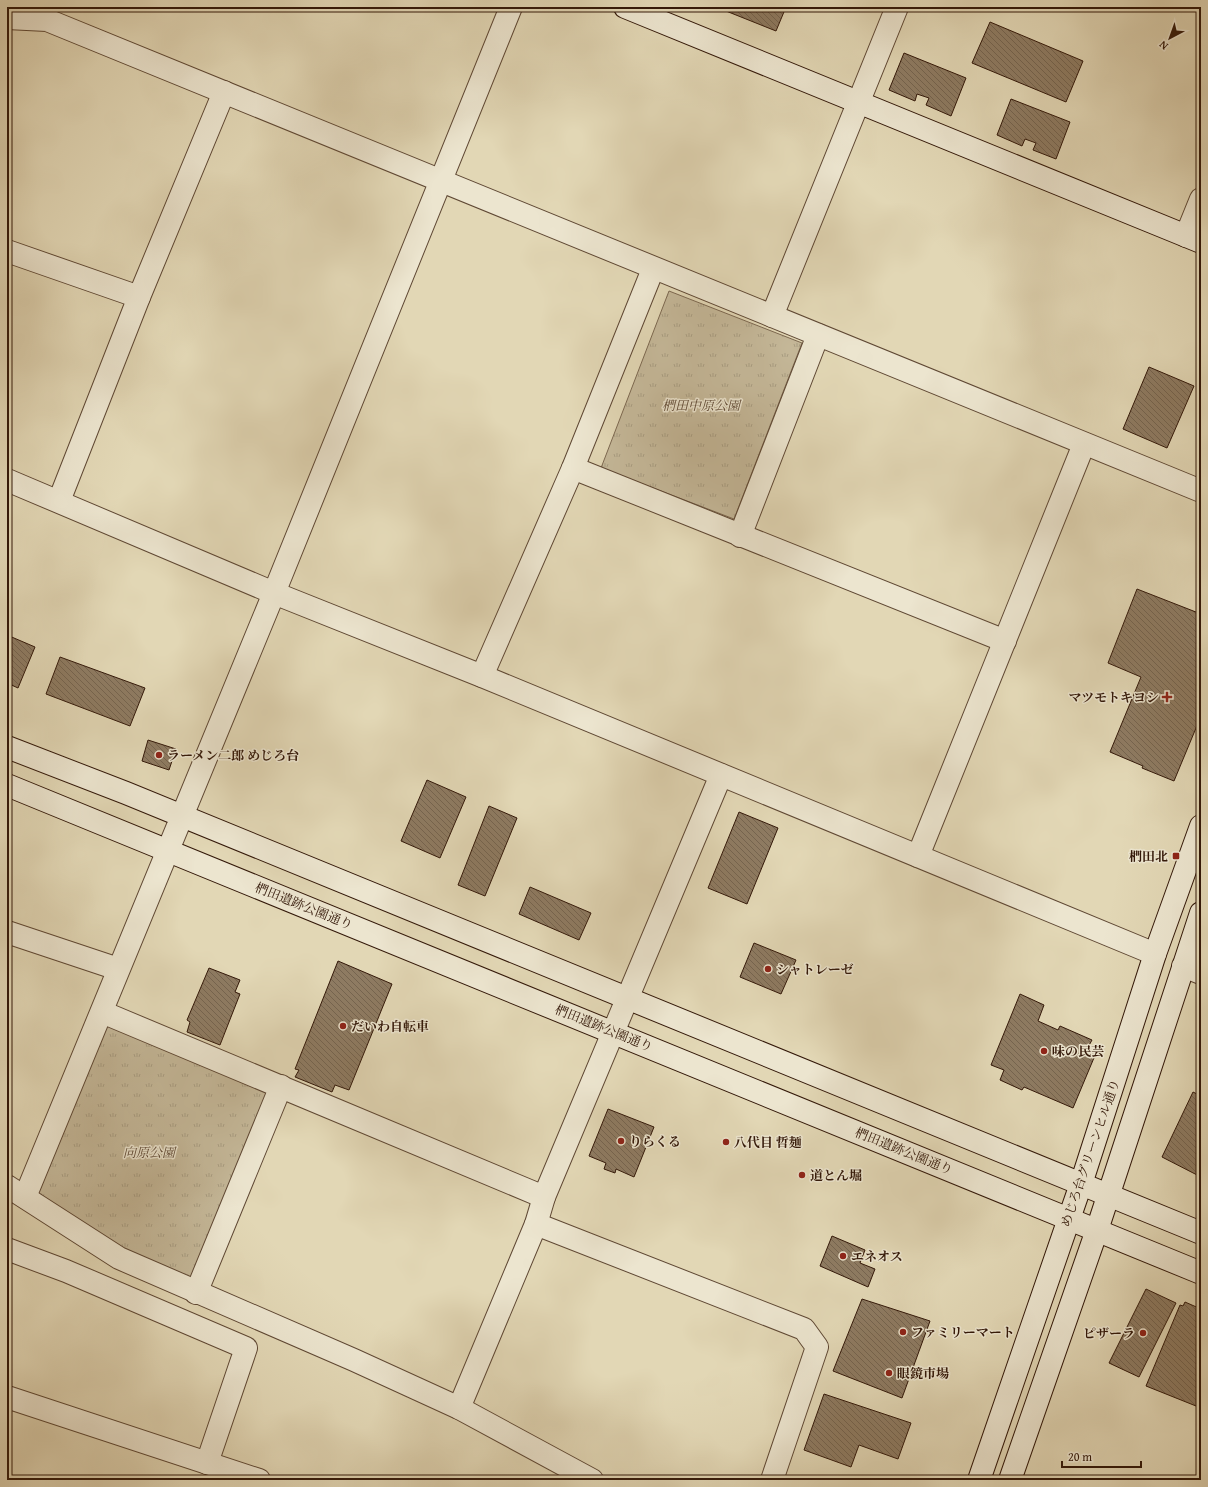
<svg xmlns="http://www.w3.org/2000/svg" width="1208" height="1487" font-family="'Gentium Book Plus','Noto Serif JP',serif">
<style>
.park{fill:url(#park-tufts);stroke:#7c6850}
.building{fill:url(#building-back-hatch);stroke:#331809}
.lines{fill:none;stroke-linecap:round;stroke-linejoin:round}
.street-casing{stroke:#5f4834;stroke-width:24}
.secondary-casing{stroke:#331809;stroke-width:24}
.street{stroke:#ece5cf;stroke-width:22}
.secondary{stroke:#ece5cf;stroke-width:22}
.poi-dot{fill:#8f2418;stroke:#ece5cf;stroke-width:1.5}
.labels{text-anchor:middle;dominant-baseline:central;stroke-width:3;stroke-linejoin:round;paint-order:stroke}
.park-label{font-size:13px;font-style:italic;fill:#5e4834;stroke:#ece5cf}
.poi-label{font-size:13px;font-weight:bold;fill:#331809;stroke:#ece5cf;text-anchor:start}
.street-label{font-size:13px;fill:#331809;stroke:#ece5cf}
</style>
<defs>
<pattern id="park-tufts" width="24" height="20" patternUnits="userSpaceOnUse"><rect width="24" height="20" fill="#c4b798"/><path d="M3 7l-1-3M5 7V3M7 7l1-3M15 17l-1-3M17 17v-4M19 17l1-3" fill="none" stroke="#a99d82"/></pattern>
<pattern id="building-back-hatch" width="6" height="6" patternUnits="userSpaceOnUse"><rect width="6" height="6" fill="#8e7b62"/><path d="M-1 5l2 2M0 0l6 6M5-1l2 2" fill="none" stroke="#75644f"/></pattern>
</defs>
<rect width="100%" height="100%" fill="#e2d7b5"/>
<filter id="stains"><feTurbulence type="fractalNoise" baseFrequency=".005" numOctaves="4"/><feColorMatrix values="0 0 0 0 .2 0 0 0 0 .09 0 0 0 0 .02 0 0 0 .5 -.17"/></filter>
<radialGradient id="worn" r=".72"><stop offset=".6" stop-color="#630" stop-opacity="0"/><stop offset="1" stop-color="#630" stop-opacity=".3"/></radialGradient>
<!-- park -->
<g class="park">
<polygon points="669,291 802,343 734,519 601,468"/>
<polygon points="102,1012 281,1086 196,1293 25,1197"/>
</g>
<!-- building -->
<g class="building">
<polygon points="716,7 786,7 776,31"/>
<polygon points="990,22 1083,61 1066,102 972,63"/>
<polygon points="904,53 966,78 951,116 926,105 929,98 917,94 915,101 889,90"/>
<polygon points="1011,99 1070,122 1056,159 1033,150 1036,143 1025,139 1022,146 997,135"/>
<polygon points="1149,367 1194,386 1167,448 1123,429"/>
<polygon points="1137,589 1201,614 1201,716 1174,781 1142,768 1143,766 1110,752 1141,677 1108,663"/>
<polygon points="7,635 35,647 18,688 7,683"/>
<polygon points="60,657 145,688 130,726 46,694"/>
<polygon points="148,740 176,749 169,770 142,761"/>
<polygon points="427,780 466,797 440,858 401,841"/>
<polygon points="489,806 517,818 485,896 458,885"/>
<polygon points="739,812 778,828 747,904 708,888"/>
<polygon points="530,887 591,913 579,940 519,914"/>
<polygon points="754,943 796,960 781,994 740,977"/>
<polygon points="338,961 392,984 349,1090 335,1085 332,1092 295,1077 299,1070 295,1069"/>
<polygon points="209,968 240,980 235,992 240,994 220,1045 187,1032 190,1022 187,1020"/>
<polygon points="1020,994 1044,1005 1038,1021 1058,1030 1060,1026 1092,1040 1087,1049 1096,1053 1073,1108 1024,1087 1022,1090 1000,1080 1004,1070 991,1065"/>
<polygon points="1193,1092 1201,1096 1201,1177 1162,1157"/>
<polygon points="608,1109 654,1127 634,1177 616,1169 615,1173 604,1169 606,1163 589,1156"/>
<polygon points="832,1236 865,1250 860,1263 875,1269 868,1287 820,1266"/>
<polygon points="1146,1289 1176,1303 1139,1377 1109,1363"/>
<polygon points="862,1299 930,1321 902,1398 833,1371"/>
<polygon points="1185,1302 1201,1309 1201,1408 1146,1386 1180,1305 1183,1306"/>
<polygon points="824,1394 911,1423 898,1459 859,1445 851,1467 804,1450"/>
</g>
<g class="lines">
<!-- street casing -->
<g class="street-casing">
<g id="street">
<polyline points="7,18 47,20 1201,491"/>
<polyline points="1186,236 1201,199"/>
<polyline points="7,251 139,297"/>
<polyline points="772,316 897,7"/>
<polyline points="573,468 1005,641"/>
<polyline points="7,480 274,593 482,676 1155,954"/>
<polyline points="59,501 139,297 224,92"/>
<polyline points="740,536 818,335"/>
<polyline points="482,676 573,468 653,269"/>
<polyline points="918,856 1084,444"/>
<polyline points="7,932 118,969"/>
<polyline points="1183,966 1201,973"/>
<polyline points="102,1012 544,1197"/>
<polyline points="7,1186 119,1258 354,1360 459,1408 592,1480"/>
<polyline points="25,1197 274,593 511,7"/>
<polyline points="536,1224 804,1329 817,1347 772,1480"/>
<polyline points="7,1249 66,1271 246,1348 207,1463"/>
<polyline points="196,1293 281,1086"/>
<polyline points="7,1397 259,1480"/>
<polyline points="459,1408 536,1224 544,1197 721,775"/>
</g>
</g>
<!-- secondary casing -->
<g class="secondary-casing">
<g id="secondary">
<polyline points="625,7 1201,242"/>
<polyline points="7,747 126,793 1201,1233"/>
<polyline points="7,785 1201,1273"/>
<polyline points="979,1480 1081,1184 1155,954 1201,826"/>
<polyline points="1010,1480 1097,1230 1201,913"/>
</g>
</g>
<!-- street -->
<use href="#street" class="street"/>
<!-- secondary -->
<use href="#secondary" class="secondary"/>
</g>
<!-- markers -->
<g class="poi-dot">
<path d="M1165 691h4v4h4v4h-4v4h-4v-4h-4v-4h4z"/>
<circle cx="159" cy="755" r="4"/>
<rect x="1172" y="852" width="8" height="8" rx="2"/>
<circle cx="768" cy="969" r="4"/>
<circle cx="343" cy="1026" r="4"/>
<circle cx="1044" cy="1051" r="4"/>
<circle cx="621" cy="1141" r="4"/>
<circle cx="726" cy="1142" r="4"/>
<circle cx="802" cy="1175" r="4"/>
<circle cx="843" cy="1256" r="4"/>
<circle cx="903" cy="1332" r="4"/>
<circle cx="1143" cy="1333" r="4"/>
<circle cx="889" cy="1373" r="4"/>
</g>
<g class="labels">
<!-- park labels -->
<g class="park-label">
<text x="701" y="405">椚田中原公園</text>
<text x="149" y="1152">向原公園</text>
</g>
<!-- poi labels -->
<g class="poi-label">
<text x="1159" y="697" text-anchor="end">マツモトキヨシ</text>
<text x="167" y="755">ラーメン二郎 めじろ台</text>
<text x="1168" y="856" text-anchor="end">椚田北</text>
<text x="776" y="969">シャトレーゼ</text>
<text x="351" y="1026">だいわ自転車</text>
<text x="1052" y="1051">味の民芸</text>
<text x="629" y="1141">りらくる</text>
<text x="734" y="1142">八代目 哲麺</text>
<text x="810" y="1175">道とん堀</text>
<text x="851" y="1256">エネオス</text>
<text x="911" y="1332">ファミリーマート</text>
<text x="1135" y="1333" text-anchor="end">ピザーラ</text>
<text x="897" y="1373">眼鏡市場</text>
</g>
<!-- street labels -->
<g class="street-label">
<text transform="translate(304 906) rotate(22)">椚田遺跡公園通り</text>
<text transform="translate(604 1028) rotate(22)">椚田遺跡公園通り</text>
<text transform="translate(904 1151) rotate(22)">椚田遺跡公園通り</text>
<text transform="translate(1090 1153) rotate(-71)">めじろ台グリーンヒル通り</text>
</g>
</g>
<!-- margin -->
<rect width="1208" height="1487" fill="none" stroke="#e2d7b5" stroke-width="24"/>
<rect x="8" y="8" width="1192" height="1471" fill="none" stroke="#331809" stroke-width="2"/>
<rect x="12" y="12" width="1184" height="1463" fill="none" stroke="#331809"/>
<!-- north arrow -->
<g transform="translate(1170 38) rotate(221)" stroke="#ece5cf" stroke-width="3" paint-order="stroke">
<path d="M0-3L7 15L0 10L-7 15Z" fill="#331809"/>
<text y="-6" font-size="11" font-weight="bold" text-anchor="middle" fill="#331809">N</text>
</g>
<!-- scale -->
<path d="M1062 1461v6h79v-6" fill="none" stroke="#331809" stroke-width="2"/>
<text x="1068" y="1461" font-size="12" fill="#331809" stroke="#ece5cf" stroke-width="3" paint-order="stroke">20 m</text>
<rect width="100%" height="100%" filter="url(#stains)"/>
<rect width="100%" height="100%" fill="url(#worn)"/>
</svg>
